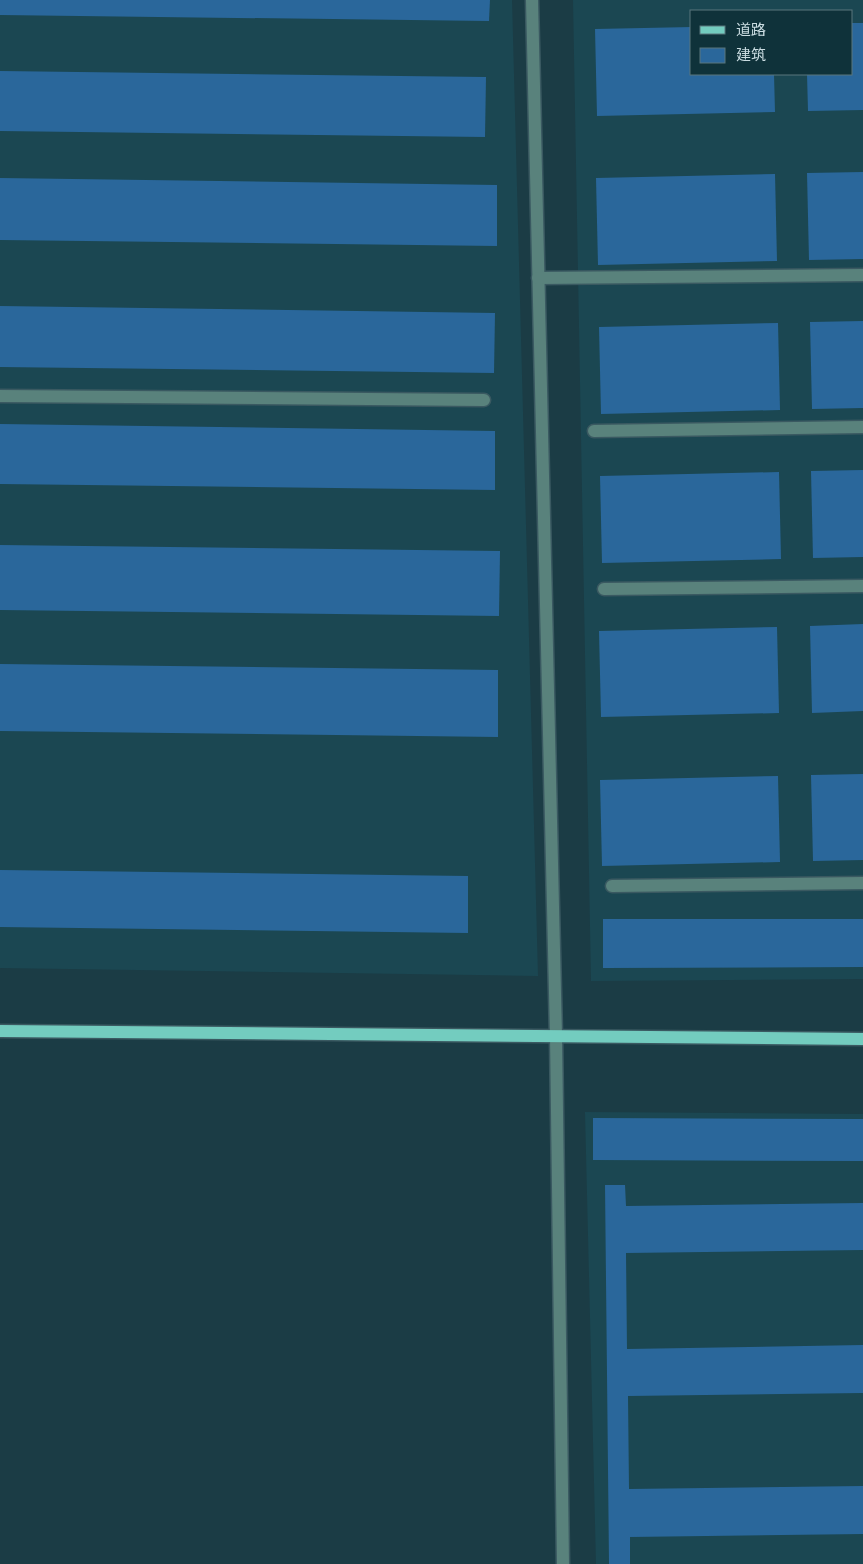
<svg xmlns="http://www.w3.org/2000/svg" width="863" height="1564" font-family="Manrope,'Noto Sans SC',sans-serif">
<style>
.built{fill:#1b4752;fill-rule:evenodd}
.building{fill:#2a679b}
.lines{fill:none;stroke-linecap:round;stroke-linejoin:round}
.minor-casing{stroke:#3a5961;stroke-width:15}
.major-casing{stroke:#3a5961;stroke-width:15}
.minor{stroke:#59827c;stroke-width:12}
.major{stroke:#73ccbf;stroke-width:12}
</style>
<rect width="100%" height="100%" fill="#1b3c45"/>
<!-- built -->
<g class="built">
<polygon points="0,0 512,0 538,976 0,968"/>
<path d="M573 0H863V979L591 981ZM692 11H852V74H692Z"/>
<polygon points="585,1112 863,1114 863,1564 596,1564"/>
</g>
<!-- building -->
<g class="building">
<polygon points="0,0 490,0 489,21 0,15"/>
<polygon points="852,23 863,23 863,110 808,111 807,74 852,74"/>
<polygon points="692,27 692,74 774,74 775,112 597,116 595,29"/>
<polygon points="0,71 486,77 485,137 0,131"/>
<polygon points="863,172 863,259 809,260 807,173"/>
<polygon points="775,174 777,261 598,265 596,178"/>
<polygon points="0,178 497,185 497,246 0,240"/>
<polygon points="0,306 495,313 494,373 0,367"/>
<polygon points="863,321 863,408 812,409 810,322"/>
<polygon points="778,323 780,410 601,414 599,327"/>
<polygon points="0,424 495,431 495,490 0,484"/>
<polygon points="863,470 863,557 813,558 811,471"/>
<polygon points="779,472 781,559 602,563 600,476"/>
<polygon points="0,545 500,551 499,616 0,610"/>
<polygon points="863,624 863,711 812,713 810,626"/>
<polygon points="777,627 779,713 601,717 599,631"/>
<polygon points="0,664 498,670 498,737 0,731"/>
<polygon points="863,774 863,860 813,861 811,775"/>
<polygon points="778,776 780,862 602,866 600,780"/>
<polygon points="0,870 468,876 468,933 0,927"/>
<polygon points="603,919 863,919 863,967 603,968"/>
<polygon points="593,1118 863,1119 863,1161 593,1160"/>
<polygon points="605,1185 625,1185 626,1206 863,1203 863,1250 626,1253 627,1349 863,1345 863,1393 628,1396 629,1489 863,1486 863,1534 630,1537 630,1564 609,1564"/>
</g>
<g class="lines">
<!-- minor casing -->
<g class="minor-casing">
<g id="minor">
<polyline points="532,0 556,1036 563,1564"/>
<polyline points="538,278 863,275"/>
<polyline points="0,396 484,400"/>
<polyline points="594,431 863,427"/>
<polyline points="604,589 863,586"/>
<polyline points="612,886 863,883"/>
</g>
</g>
<!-- major casing -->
<g class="major-casing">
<polyline id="major" points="0,1031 863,1039"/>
</g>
<!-- minor -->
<use href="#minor" class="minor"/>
<!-- major -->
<use href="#major" class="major"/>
</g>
<!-- legend -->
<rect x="690" y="10" width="162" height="65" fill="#0f323a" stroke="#5a767d"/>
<rect x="700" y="26" width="25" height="8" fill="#73ccbf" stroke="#5a767d"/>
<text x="736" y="35" font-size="15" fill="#cadce1">道路</text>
<rect x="700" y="48" width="25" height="15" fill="#2a679b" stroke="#5a767d"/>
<text x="736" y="60" font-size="15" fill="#cadce1">建筑</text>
</svg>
